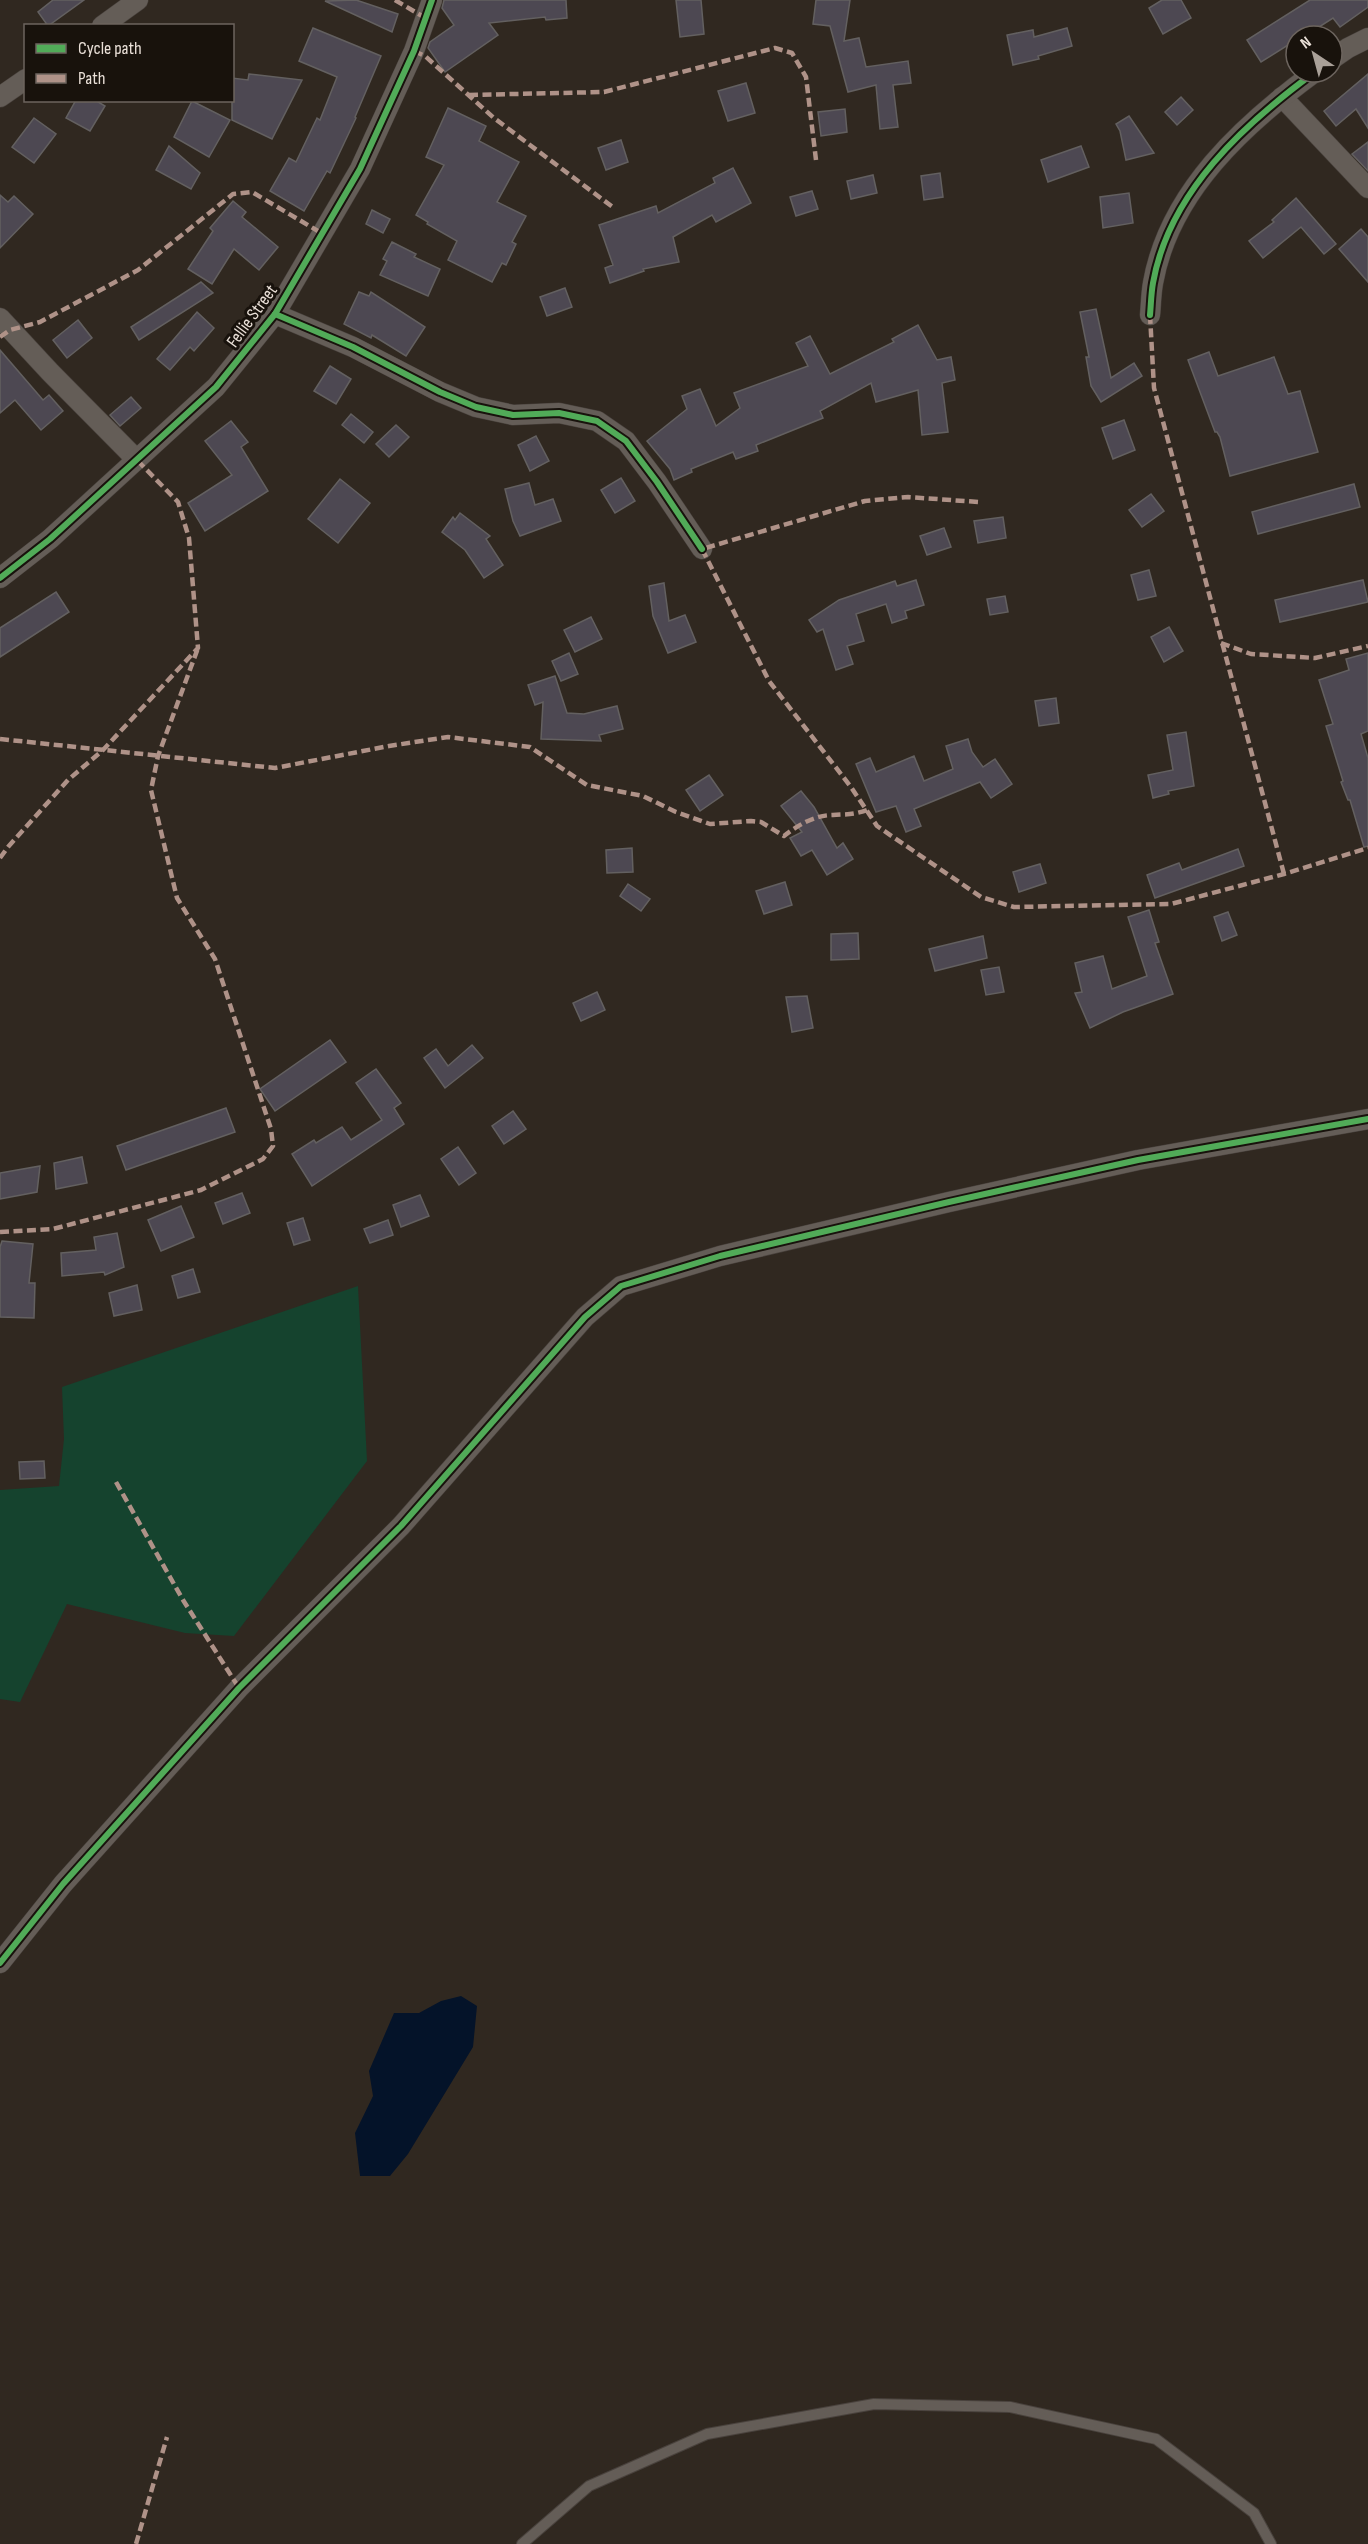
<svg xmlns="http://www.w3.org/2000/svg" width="1368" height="2544" font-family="'Sofia Sans Condensed',sans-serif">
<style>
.green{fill:#15432e}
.water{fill:#041329}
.building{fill:#4d4852;stroke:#636060;stroke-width:1.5}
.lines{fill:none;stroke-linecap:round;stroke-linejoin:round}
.lane-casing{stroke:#49423d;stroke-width:12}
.street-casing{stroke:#49423d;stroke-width:21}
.lane{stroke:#645d57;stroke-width:10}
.street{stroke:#645d57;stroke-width:20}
.quiet{stroke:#af9288;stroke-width:4.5;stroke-dasharray:9 4.5;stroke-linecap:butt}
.cycleway-casing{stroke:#18120c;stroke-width:10}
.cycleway{stroke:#51ab58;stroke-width:6}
.labels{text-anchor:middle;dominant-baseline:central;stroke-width:6;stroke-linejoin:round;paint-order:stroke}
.street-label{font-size:18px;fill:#eae0d8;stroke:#18120c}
</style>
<rect width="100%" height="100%" fill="#302820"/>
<!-- green -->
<polygon class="green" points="358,1286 367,1461 234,1636 185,1633 67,1604 20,1702 0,1699 0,1490 59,1486 64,1439 62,1387"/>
<!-- water -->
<polygon class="water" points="461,1996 477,2006 473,2047 408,2154 390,2176 360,2176 355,2133 373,2096 369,2071 394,2013 419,2013 441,2001"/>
<!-- building -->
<g class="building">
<polygon points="53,0 84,0 48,26 38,12"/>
<polygon points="356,0 398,14 392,32 325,1"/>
<polygon points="444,0 566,0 567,18 546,20 545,17 489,23 498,35 445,72 428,48 430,42 454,25 442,8"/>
<polygon points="676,0 701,0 704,34 680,37"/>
<polygon points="816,0 850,0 844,41 859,38 866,67 908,61 911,83 893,85 898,127 880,129 876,85 848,92 830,26 813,24"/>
<polygon points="1162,0 1181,0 1191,18 1163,34 1149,8"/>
<polygon points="1310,0 1368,0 1368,7 1340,27 1333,18 1305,36 1296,36 1296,40 1261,62 1247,40"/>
<polygon points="313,28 381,56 355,117 356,118 330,173 327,171 304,211 270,191 289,158 296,162 317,118 320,120 337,77 299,61"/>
<polygon points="1067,28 1072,46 1038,56 1039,59 1013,65 1007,35 1033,30 1034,37"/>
<polygon points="249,74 302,80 272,139 232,120 232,78 248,80"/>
<polygon points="1368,74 1368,128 1356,109 1336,126 1324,111"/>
<polygon points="746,83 755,113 728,121 718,91"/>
<polygon points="1181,97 1193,110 1177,125 1165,112"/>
<polygon points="76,100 95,100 105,106 90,131 66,118"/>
<polygon points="192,101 230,120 209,157 174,137"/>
<polygon points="448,108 486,126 479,141 519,162 497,202 526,216 512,242 516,244 506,265 502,263 492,282 448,260 457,241 427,224 428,222 416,215 444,165 426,157"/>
<polygon points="845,109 847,132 821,136 818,112"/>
<polygon points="1129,116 1154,153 1126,160 1120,131 1116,124"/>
<polygon points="34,118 56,134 34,163 12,147"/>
<polygon points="621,140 628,162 606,170 598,148"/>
<polygon points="1368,142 1368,171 1352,154"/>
<polygon points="169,146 200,173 191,189 156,170"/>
<polygon points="1081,146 1089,167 1048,182 1041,160"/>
<polygon points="733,168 751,203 716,222 712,215 673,237 679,262 643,269 644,271 610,283 605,268 613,265 599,225 656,206 658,213 715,183 713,178"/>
<polygon points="940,173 943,197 924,200 921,176"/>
<polygon points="873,175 877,193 851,199 847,181"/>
<polygon points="812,191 818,209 796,216 790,197"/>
<polygon points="1129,193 1133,223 1103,228 1100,197"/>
<polygon points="0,195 8,202 14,196 33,214 0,248"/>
<polygon points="1296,198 1336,244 1324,254 1301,227 1263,258 1249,241 1274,222 1272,220"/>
<polygon points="233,201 246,212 242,217 278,247 259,270 234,249 212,284 188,269 213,231 210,228"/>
<polygon points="372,210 390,219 383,233 366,224"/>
<polygon points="1361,229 1368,237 1368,282 1339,249"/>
<polygon points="392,242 416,254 414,257 440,269 428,296 380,275 387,261 383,259"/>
<polygon points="201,282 213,293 139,340 131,327"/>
<polygon points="565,288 572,307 547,316 540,297"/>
<polygon points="359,292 369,296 371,292 425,327 406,356 372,335 371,338 344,324"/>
<polygon points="1096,309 1111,378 1134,363 1142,376 1101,402 1091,386 1086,357 1089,357 1080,312"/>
<polygon points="197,312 214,328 194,351 190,347 170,370 157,359"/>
<polygon points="78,320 92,338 67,358 53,340"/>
<polygon points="918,325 937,360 951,357 955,380 942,383 948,432 922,435 918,390 876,402 871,383 820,411 823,418 756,445 758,451 736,459 733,452 691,469 692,472 674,480 670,469 647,441 687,409 682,396 700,389 716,426 740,408 734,393 808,366 796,343 810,336 830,374 894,342 892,339"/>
<polygon points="0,350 43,400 49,395 63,411 41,430 15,400 0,413"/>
<polygon points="1209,352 1218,376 1274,357 1288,394 1300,391 1318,452 1230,476 1220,437 1217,432 1215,432 1188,360"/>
<polygon points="330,366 351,379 336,404 314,391"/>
<polygon points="131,397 141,408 120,426 110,415"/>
<polygon points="351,414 373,432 364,443 342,425"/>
<polygon points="1124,420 1135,450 1113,459 1102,428"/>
<polygon points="231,421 248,442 241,447 268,491 205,531 188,503 232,475 205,441"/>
<polygon points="396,425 409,437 389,457 376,444"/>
<polygon points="536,436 549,461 530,471 518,445"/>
<polygon points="621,478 635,501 615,513 601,490"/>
<polygon points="340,479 370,503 338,543 308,519"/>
<polygon points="529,483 535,505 553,499 561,521 520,536 513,521 505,489"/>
<polygon points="1354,484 1360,507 1258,534 1252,512"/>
<polygon points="1151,494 1164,511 1142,527 1129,510"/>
<polygon points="460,513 490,536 486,539 503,565 484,578 465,550 442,532 453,517 455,520"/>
<polygon points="1003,517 1006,538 978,543 974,521"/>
<polygon points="944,528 951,547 927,555 920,536"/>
<polygon points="1149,570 1156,596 1138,600 1131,575"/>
<polygon points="916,580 924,605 905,611 907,618 892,623 886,604 856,614 864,641 847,646 853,664 836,670 823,629 817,632 809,620 839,600 895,581 897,586"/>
<polygon points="1363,580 1368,602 1280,622 1275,600"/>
<polygon points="664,583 669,621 685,615 696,642 668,653 653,616 649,586"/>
<polygon points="56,592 69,612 0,657 0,628"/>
<polygon points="1005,596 1008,612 990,615 987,599"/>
<polygon points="591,617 602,639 575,652 564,630"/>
<polygon points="1169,627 1183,651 1164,662 1151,637"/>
<polygon points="569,653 578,674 561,681 552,661"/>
<polygon points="1368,653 1368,731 1361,734 1368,758 1368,846 1364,847 1350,800 1348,800 1341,782 1343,781 1326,726 1333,724 1319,680 1349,670 1346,659"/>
<polygon points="555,676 567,713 584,714 617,706 623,729 599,735 601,741 541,739 543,702 535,705 528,685"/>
<polygon points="1056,698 1059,723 1039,726 1035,701"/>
<polygon points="1186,732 1194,786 1168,791 1169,794 1153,798 1148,775 1173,770 1167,735"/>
<polygon points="968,739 972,752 983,767 995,759 1012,784 991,798 980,782 914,809 921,826 906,832 896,806 876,812 856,764 870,758 876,772 914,756 924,781 953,769 946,746"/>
<polygon points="709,775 723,795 700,811 686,790"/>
<polygon points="801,791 814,807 837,848 843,843 853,859 827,875 812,850 801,856 790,838 802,832 781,806"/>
<polygon points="632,848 633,872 607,873 606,850"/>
<polygon points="1238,849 1244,866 1155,898 1147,875 1179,863 1182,870"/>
<polygon points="1040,864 1046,883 1019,892 1013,872"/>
<polygon points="785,882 792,905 764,914 756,891"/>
<polygon points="628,884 650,899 641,911 620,896"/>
<polygon points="1149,910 1159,942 1155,943 1173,994 1123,1012 1090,1028 1075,993 1082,992 1075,963 1103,956 1112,989 1147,976 1128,917"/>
<polygon points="1228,912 1237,935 1222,941 1214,917"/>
<polygon points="858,933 859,959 831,960 831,934"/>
<polygon points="983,936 987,958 935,971 929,949"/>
<polygon points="999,967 1004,992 986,995 981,970"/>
<polygon points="597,992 605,1010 581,1021 573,1003"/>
<polygon points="807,996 813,1028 792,1032 786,997"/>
<polygon points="330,1040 346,1062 275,1111 260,1089"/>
<polygon points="472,1045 483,1058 445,1088 424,1058 436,1049 448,1066"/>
<polygon points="376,1069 401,1103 394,1108 404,1124 312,1186 292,1154 314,1140 316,1143 342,1127 351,1140 382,1120 356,1083"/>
<polygon points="226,1108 235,1132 126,1170 117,1146"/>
<polygon points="513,1111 526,1129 504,1144 492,1126"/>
<polygon points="458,1147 476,1173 459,1185 441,1159"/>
<polygon points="82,1157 87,1183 56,1189 54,1163"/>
<polygon points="40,1166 37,1192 0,1199 0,1173"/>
<polygon points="242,1193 250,1213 223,1224 215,1203"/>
<polygon points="420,1195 429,1216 401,1227 393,1205"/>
<polygon points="181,1206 194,1237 161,1251 148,1220"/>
<polygon points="303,1218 310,1240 294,1245 287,1223"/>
<polygon points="388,1220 393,1235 370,1243 364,1229"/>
<polygon points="117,1233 124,1267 105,1275 104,1272 62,1276 61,1253 96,1250 94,1237"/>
<polygon points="2,1241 33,1244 29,1283 35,1283 34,1318 0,1317 0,1247"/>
<polygon points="193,1269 200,1292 178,1298 172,1276"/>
<polygon points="137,1285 142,1310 114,1316 109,1293"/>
<polygon points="44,1461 45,1478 20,1479 19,1462"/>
</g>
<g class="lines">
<!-- lane casing -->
<g class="lane-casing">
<polyline id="lane" points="522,2544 589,2486 707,2434 874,2404 1010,2407 1156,2439 1254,2513 1271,2544"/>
</g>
<!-- street casing -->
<g class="street-casing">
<g id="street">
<polyline points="102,26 138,0"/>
<polyline points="1332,59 1348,48 1368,38"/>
<polyline points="0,97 26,79"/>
<polyline points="1282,97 1368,188"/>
<polyline points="275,314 353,347 440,392 476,407 513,415 559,413 597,421 626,441 657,482 702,549"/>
<path d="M1150 315C1151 305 1151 294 1153 283 1169 192 1244 124 1315 72"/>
<polyline points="0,318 50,372 136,459"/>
<polyline points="0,578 50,539 216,387 275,314 360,169 414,51 432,0"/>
<polyline points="0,1963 63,1884 239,1688 401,1526 585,1317 621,1286 720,1256 949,1202 1138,1160 1368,1119"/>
</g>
</g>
<!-- lane -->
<use href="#lane" class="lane"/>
<!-- street -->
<use href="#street" class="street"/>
<!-- quiet -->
<g class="quiet">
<polyline points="395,0 427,19"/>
<polyline points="414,51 425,56 494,118 614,208"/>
<polyline points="469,95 604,92 775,48 792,53 806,77 816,160"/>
<polyline points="1150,315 1154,388 1284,874"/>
<polyline points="0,337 10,330 40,322 138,270 233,194 252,192 323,234"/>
<polyline points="978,502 908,497 865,501 702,549 769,681 851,787 877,826 981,897 1014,907 1171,904 1284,874 1368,848"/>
<polyline points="1221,643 1251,654 1315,658 1368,646"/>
<path d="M0 739 275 768 389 746 448 737 530 747 587 785 643 796 676 812 710 824 751 821 761 822 784 836C798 825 815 815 833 815 848 814 853 815 867 810"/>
<polyline points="0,858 8,847 68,780 103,750 198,648 189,538 178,502 136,459"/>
<polyline points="0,1232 53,1229 201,1190 263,1159 273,1146 271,1129 215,959 177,898 151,790 158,756 198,648"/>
<polyline points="116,1482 183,1600 239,1688"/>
<polyline points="136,2544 167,2437"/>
</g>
<!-- cycleway casing -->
<g class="cycleway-casing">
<g id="cycleway">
<polyline points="275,314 353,347 440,392 476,407 513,415 559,413 597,421 626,441 657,482 702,549"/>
<path d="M1150 315C1151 305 1151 294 1153 283 1169 192 1244 124 1315 72"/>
<polyline points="0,578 50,539 216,387 275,314 360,169 414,51 432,0"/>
<polyline points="0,1963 63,1884 239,1688 401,1526 585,1317 621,1286 720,1256 949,1202 1138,1160 1368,1119"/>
</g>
</g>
<!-- cycleway -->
<use href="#cycleway" class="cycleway"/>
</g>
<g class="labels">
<!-- street labels -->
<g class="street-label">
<text transform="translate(252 316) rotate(-54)">Fellie Street</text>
</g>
</g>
<!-- legend -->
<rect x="24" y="24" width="210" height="78" fill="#18120c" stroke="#6c645e" stroke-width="1.5"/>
<rect x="36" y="44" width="30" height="9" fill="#51ab58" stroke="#6c645e" stroke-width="1.5"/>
<text x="78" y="54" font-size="18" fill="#eae0d8">Cycle path</text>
<rect x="36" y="74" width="30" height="9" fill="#af9288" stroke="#6c645e" stroke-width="1.5"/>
<text x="78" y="84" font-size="18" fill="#eae0d8">Path</text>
<!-- north arrow -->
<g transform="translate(1314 54) rotate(324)"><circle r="28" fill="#18120c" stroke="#6c645e" stroke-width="1.5"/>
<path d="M0-4.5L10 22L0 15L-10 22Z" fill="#a9a098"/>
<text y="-9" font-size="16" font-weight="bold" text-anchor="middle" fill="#eae0d8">N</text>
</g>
</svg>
